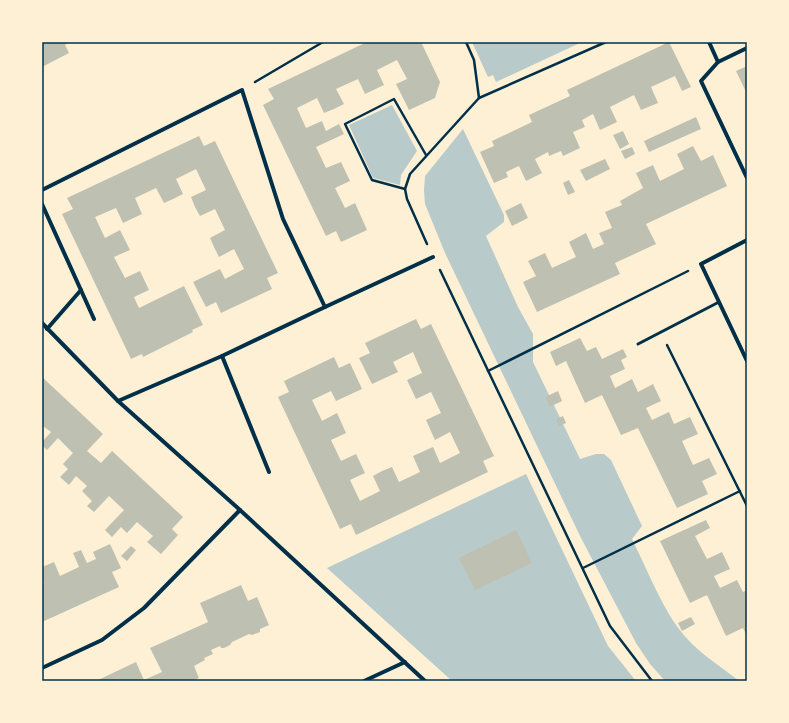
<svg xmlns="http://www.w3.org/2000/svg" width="789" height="723" font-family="Lora,serif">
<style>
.green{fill:#b9caca}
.building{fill:#bec0b2}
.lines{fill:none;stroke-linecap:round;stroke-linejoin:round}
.path{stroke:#003049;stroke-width:2.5}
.service{stroke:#003049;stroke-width:3}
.minor{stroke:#003049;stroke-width:4}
.neatline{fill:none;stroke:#003049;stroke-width:1.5}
</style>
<rect width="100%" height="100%" fill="#fdf0d5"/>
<!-- green -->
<g class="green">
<polygon points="472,42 582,42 496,82 493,75 488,77"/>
<polygon points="392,105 417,151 401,175 400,185 373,178 349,125"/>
<path d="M463 129 504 215V222L486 236 518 307 533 334V362L580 459 596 454H604L611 460 642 526 632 539C646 567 661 605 679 629 694 650 719 665 739 681H665L650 664 636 643 580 536 445 253 425 204 424 190 425 176Z"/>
<polygon points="526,474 608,646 636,681 452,681 327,568"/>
</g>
<!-- building -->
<g class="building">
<polygon points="42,42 70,42 65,45 69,53 42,67"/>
<polygon points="367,42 421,42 440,82 435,98 409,110 396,84 407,79 397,60 377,70 384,85 365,94 358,79 336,89 344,104 334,109 324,113 317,98 297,108 306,128 322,121 326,131 339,124 344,134 316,147 326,168 341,162 350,181 335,188 345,208 355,203 367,230 341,242 336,231 326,236 263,105 274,99 268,89"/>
<polygon points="669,42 691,87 682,91 675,76 651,87 658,103 641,110 634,95 610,107 617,122 600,130 593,114 582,120 585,127 573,132 580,148 563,156 561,151 549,156 548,152 535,159 542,173 526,181 519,166 506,172 508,177 494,183 480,152 494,146 492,141 532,122 529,115 570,96 567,90"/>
<polygon points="747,66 747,94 736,71"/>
<polygon points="696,117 701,129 649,152 644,141"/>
<polygon points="623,131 629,144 620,149 613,135"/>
<polygon points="199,136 204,146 215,141 278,273 267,278 272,289 221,313 216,302 206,307 193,282 220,269 225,279 244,269 234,249 219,257 214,247 210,238 225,230 215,209 200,216 195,207 191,197 206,190 196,169 176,179 183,194 173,199 164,203 156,188 135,198 142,214 123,223 116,208 95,217 105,238 120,230 130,250 114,257 125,278 140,271 149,290 134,297 139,308 184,286 203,325 192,330 193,332 143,357 142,354 131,359 62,214 73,209 67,198"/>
<polygon points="693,146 701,161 713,155 727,186 646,224 656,244 615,263 620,274 537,312 523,282 536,276 528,261 545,253 552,268 576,257 569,242 586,233 593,249 604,244 599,233 612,228 605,212 622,205 620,201 643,188 636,173 653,165 660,181 684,169 677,154"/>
<polygon points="632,147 635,154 625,159 621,151"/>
<polygon points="605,159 610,169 586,181 580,170"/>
<polygon points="569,180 575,192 568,195 563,183"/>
<polygon points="521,203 528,218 512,226 505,211"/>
<polygon points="416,319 421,329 431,324 494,456 483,461 488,472 356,535 351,524 340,529 278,397 289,392 284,381 334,357 339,368 350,363 362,389 336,401 331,391 312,400 322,421 337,413 346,433 331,440 341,461 356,454 365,473 350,480 360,501 380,491 373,476 382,471 392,467 399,482 420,472 413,456 433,447 440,463 460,453 450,432 435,440 426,420 441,413 431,392 416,399 407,380 422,373 413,352 393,362 398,372 372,384 359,358 370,353 365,343"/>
<polygon points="580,338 587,351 596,347 602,359 623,349 627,357 621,360 625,369 610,376 615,388 632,379 638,392 653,384 661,401 646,408 652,420 669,412 674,424 690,417 698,434 682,441 693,465 709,458 717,474 702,481 708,494 677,508 638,428 621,435 602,395 585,403 566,361 556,366 550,352"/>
<polygon points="42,377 103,434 87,451 101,463 112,451 183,517 172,529 178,535 161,554 147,542 153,536 137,522 127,533 121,527 112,537 105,530 124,510 109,496 94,512 87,506 92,501 82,491 87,486 76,476 69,485 60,477 68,469 63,464 73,453 58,438 47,450 42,445 42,442 51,432 43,426 42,427"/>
<polygon points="558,391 562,401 550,407 545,397"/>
<polygon points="563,416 566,423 559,426 556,419"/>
<polygon points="706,520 710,528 695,536 707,559 722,552 730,569 714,576 720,588 737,580 743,592 747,590 747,636 743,628 726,636 707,595 690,603 660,541"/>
<polygon points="516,530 532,563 475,590 459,558"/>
<polygon points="110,544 121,568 112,572 119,587 42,622 42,584 44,583 42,578 42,567 54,562 60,576 79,567 73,553 81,550 87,563 96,559 93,552"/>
<polygon points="131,546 136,550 127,561 121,556"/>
<polygon points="241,585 248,601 257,597 269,625 260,629 260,632 252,635 249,634 232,642 230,645 224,648 221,648 220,646 211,650 213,654 204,658 205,660 194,666 199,678 193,681 96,681 136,662 144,680 162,672 150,648 208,622 200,603"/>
<polygon points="691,617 695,624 682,631 678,623"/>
</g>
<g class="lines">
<!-- path -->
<g class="path">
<polyline points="255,82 323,42"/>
<polyline points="479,98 606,42"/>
<polyline points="405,189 372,180 345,124 394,99 426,155"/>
<polyline points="427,244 407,199 405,189 410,174 479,98 474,60 466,42"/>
<polyline points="440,270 610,626 652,681"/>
<polyline points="667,345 747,506"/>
<polyline points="488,371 688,271"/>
<polyline points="583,568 740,491"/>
</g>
<!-- service -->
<polyline class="service" points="638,344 719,302"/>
<!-- minor -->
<g class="minor">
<polyline points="709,42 718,62"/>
<polyline points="747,48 718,62 701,81 747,178"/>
<polyline points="42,190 242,90 283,219 325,307"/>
<polyline points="42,204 94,319"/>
<polyline points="747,240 701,264 747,361"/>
<polyline points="42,323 118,401 240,510 425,681"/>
<polyline points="47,329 81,290"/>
<polyline points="222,356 269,472"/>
<polyline points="118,401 222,356 325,307 433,257"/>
<polyline points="42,668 102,640 144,608 240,510"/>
<polyline points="364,681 405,662"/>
</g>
</g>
<!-- border -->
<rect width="789" height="723" fill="none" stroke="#fdf0d5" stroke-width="86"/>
<rect x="43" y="43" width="703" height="637" class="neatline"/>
</svg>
